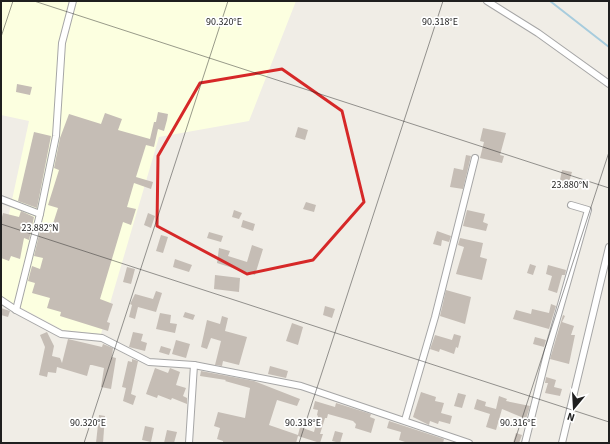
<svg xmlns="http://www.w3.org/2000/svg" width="610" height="444" font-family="'Source Sans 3',sans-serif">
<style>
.education{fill:#fcffe0}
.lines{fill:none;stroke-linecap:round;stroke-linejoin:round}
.stream{stroke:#a7ccdd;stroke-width:2}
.building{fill:#c5bdb5}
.minor-casing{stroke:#a6a6a6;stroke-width:8}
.minor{stroke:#fff;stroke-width:6}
.marked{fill:none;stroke:#d62828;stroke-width:3;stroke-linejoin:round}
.ticks{fill:none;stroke:#1f1f1f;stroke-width:1;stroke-opacity:0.45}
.ticks-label{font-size:10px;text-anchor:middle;fill:#1f1f1f;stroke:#fff;stroke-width:3.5;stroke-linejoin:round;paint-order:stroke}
</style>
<rect width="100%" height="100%" fill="#f0ede6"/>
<!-- education -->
<polygon class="education" points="1,1 296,1 249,121 159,137 101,334 63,330 1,297 1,251 29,121 1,115"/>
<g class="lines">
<!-- stream -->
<polyline class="stream" points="550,1 609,47"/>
</g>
<!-- building -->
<g class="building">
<polygon points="17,84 32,87 30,95 16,92"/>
<polygon points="158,112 168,114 167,120 164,131 158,129 154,147 146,145 136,177 153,182 151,189 134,183 127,207 136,209 131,225 123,222 100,299 113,304 107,322 110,323 108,331 60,316 61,312 47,308 50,298 32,293 35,283 28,281 32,266 40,269 43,258 34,256 41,227 51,230 58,208 48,205 59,170 54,168 60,138 69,114 101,124 105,113 122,119 118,130 150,139 154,122 156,122"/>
<polygon points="298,127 308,130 305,140 295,137"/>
<polygon points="483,128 506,133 500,155 504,156 502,163 480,158 484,142 480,141"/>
<polygon points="34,132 51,136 37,208 18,201"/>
<polygon points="466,155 471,156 463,189 450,187 454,168 463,170"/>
<polygon points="562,170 572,172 569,182 560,180"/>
<polygon points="306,202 316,205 314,212 303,209"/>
<polygon points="234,210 242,213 239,219 232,217"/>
<polygon points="467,210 485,214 483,222 488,224 486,231 463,226"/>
<polygon points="21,211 34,217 29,240 24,238 20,259 11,256 9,261 1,258 1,221 3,213 19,217"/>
<polygon points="148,213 155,216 151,228 144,225"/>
<polygon points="243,220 255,224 253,231 241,227"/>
<polygon points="437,231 451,236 449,242 442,240 441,246 433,244"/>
<polygon points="209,232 223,236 221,242 207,238"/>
<polygon points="161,235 168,237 163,253 156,251"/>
<polygon points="460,238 483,243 480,257 487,259 482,280 456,274 464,247 458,245"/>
<polygon points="252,245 263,249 255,275 217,263 219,248 230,251 228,256 247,262"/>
<polygon points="175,259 192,265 189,272 173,267"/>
<polygon points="530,264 536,266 533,275 527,273"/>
<polygon points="548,265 566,270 565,275 562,275 557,293 548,290 552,276 546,274"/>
<polygon points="127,267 135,269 131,284 123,282"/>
<polygon points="215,275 240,278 239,292 214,289"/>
<polygon points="446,290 471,297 465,324 440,316"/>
<polygon points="156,291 162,293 156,312 138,307 135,319 129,317 132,305 130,304 135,294 153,299"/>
<polygon points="551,304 556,306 549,329 513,319 516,310 531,314 532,309 549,313"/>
<polygon points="325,306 335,309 332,318 323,315"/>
<polygon points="1,308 10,311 8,317 1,315"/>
<polygon points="185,312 195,315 193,320 183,317"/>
<polygon points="160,313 171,315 170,323 177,324 175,333 156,329"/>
<polygon points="563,315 565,316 562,322 574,326 571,335 575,335 569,364 550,359"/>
<polygon points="222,316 228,318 225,331 247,337 239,365 223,361 222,366 215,365 221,341 211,338 207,349 201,347 207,320 220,324"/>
<polygon points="292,323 303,327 298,345 286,341"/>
<polygon points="47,332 54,346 52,356 60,358 62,363 68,339 102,347 103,344 113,348 112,357 116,358 111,389 101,387 104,368 92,365 90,365 87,376 57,367 56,373 48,372 47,377 39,375 45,347 40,335"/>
<polygon points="133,332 143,334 141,341 147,343 145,351 129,347"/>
<polygon points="454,334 461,336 458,348 456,347 454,354 440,349 439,352 430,349 435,335 452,340"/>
<polygon points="535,337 546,340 544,347 533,344"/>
<polygon points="176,340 190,344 186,358 172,354"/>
<polygon points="161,346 171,349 169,355 159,352"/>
<polygon points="132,359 138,361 131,394 136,396 133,405 123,401 126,388 122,387 128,361 132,362"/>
<polygon points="270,366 288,371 286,378 268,374"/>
<polygon points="155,368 168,373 170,368 180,372 176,385 186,388 183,396 187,398 187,404 172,398 171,400 158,395 157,398 146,394"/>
<polygon points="201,371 254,381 300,399 297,406 277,400 269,425 298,435 300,427 314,432 318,416 317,415 318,410 313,409 315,401 335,407 336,403 371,414 370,417 375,419 371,433 355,428 356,424 353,421 328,414 327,418 325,418 320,434 323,434 320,443 298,436 296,443 223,443 223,441 217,439 220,428 214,426 218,412 245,418 250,388 225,381 226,380 200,376"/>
<polygon points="546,377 556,380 554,387 562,389 560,396 545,393 548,383 545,383"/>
<polygon points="421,392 436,397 435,401 444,403 441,413 452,416 450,424 439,421 438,424 430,421 429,425 413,417"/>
<polygon points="458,393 466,395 462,408 454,406"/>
<polygon points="499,396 507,399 506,401 530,406 526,419 502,409 496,430 486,427 490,414 474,409 477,399 486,402 485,406 496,409"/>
<polygon points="99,415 105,416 103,443 96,443"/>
<polygon points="389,421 444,439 443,443 408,443 399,440 401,432 387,428"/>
<polygon points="145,426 154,428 151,442 142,440"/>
<polygon points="167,430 177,432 174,443 164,443"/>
<polygon points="335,431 343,433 340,443 332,441"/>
<polygon points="516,433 522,435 519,443 513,443"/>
</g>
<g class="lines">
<!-- minor casing -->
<g class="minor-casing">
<g id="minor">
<polyline points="487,1 538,33 609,84"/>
<polyline points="1,199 40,214 56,136 62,43 73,1"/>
<polyline points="1,300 16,310 61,334 102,338 149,362 194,365 301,386 469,443"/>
<polyline points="16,310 40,214"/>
<polyline points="405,420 435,317 475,158"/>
<polyline points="189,443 194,365"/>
<polyline points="525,443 548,350 588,210 571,205"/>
<polyline points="562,443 609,247"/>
</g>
</g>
<!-- minor -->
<use href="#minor" class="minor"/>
</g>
<!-- marked area -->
<path class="marked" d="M282 69 342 111 364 202 313 260 247 274 157 226 158 156 200 83Z"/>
<!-- ticks -->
<path class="ticks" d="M34 1 609 188M1 37 13 1M1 224 609 422M84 443 228 1M299 443 443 1M514 443 609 152"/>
<g class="ticks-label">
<text x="224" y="25">90.320°E</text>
<text x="440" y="25">90.318°E</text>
<text x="570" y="188">23.880°N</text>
<text x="40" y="231">23.882°N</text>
<text x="88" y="426">90.320°E</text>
<text x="303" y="426">90.318°E</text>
<text x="518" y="426">90.316°E</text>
</g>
<!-- border -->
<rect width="610" height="444" fill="none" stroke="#1f1f1f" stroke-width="4"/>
<!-- north arrow -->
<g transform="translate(574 408) rotate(198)" stroke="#ffffff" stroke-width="3" paint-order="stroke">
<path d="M0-3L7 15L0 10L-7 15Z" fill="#1f1f1f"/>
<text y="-6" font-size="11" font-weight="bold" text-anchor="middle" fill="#1f1f1f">N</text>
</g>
</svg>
